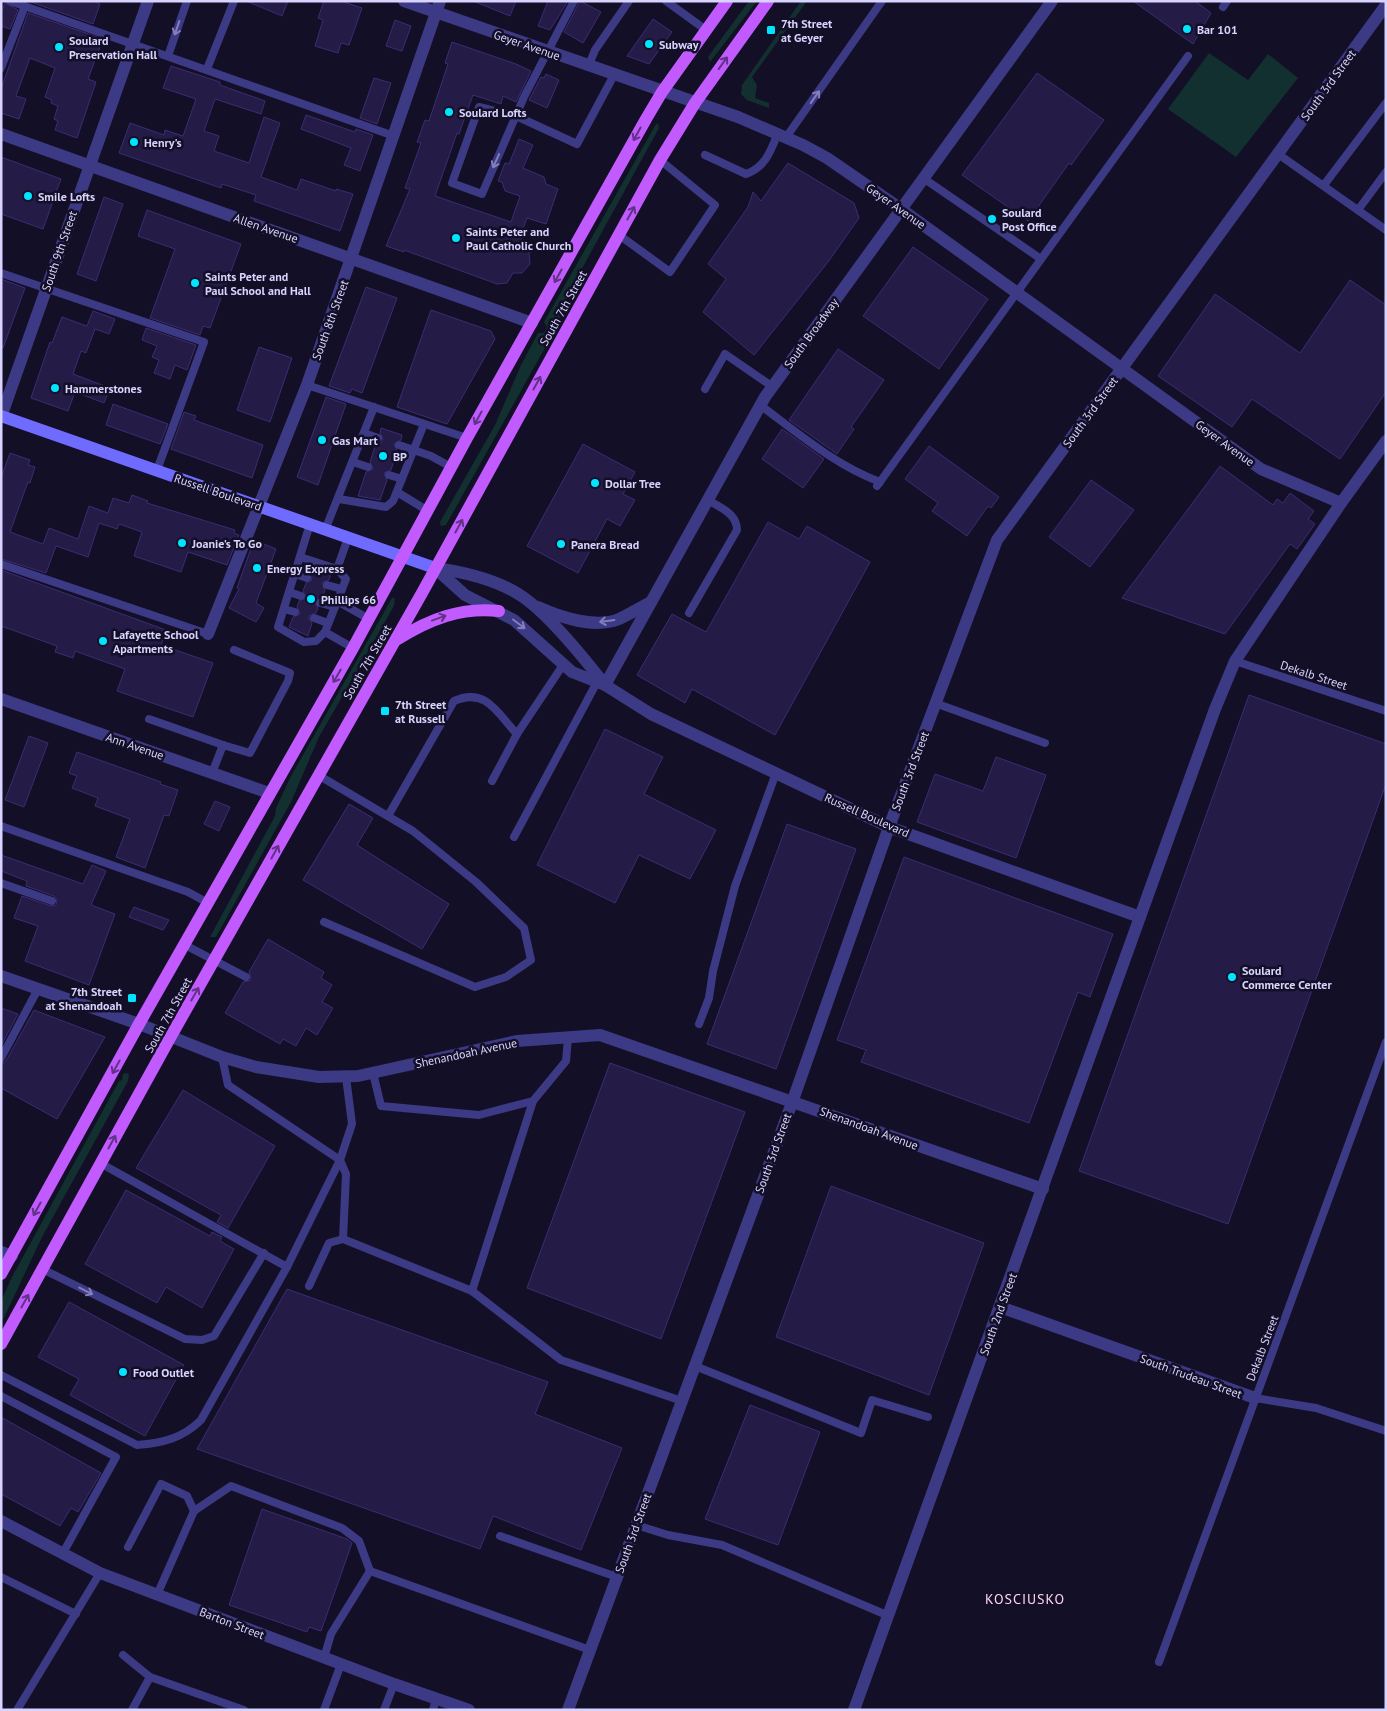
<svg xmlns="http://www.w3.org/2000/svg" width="1387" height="1711" font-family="'PT Sans',sans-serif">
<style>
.green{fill:#12302f}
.building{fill:#241b47;stroke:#3b2d73}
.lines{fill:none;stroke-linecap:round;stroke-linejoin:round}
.lane{stroke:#3d3a85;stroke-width:8}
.street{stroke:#3d3a85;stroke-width:12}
.secondary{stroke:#6f6bff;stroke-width:12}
.primary{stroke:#c25bff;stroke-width:12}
.oneway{stroke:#837fbc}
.oneway2{stroke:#623188}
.poi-dot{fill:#00e5ff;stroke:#130f26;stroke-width:2}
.labels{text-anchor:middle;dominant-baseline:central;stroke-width:5;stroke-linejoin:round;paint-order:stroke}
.poi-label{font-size:12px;font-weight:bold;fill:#d9d4ff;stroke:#130f26;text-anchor:start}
.street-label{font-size:12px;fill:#d9d4ff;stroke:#130f26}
.neighbourhood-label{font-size:14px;letter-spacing:1px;fill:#ffd6f0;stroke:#130f26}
</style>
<rect width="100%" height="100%" fill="#130f26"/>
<!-- green -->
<g class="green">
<polygon points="749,1 757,1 710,62 708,57"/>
<polygon points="801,1 807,1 752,77 757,85 755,98 769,103 769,108 747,100 741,94 742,85"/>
<polygon points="1209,53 1248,80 1268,54 1298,78 1236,157 1168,109"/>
<polygon points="656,124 658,124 659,128 579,274 551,337 446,525 441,526 440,522 495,425 521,365 538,333 544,333 547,327 544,322"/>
<polygon points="392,598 395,598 394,606 319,737 291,802 216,937 210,937 275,816 276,808 290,778"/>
<polygon points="126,1073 129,1074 128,1081 42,1237 1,1324 1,1301 12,1277 119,1081 122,1080 123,1074"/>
</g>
<!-- building -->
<g class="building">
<polygon points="28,1 93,1 100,4 93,24"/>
<polygon points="246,1 288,1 282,16"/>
<polygon points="324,1 341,1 362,8 349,45 341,43 338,53 315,46 323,20 318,18"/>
<polygon points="473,1 516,1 510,16"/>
<polygon points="548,1 568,1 550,30 538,26"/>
<polygon points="580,1 601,12 583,43 564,32"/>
<polygon points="1133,1 1195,1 1211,13 1193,44"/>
<polygon points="5,3 18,10 10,29 1,26 1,12"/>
<polygon points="28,13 103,39 88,79 96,82 77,138 55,130 58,121 54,119 58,106 51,103 52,100 45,97 55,68 30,58 16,96 26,99 19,119 1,113 1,89"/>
<polygon points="653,19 672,32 649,64 627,56"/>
<polygon points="395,20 411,26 402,51 386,46"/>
<polygon points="452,42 516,64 531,71 516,102 503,96 501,104 473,95 459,134 457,133 435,196 511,222 520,196 505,191 502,182 498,181 505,163 509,164 519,139 533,145 523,168 544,177 546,184 558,189 546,224 527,218 521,234 522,248 529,252 530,264 522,273 513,273 507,283 497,284 404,250 404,252 386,246 410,189 405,188 421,143 417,142 425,120 429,121 448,64 445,63"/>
<polygon points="171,66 220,82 220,85 265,101 261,114 215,99 204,131 219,136 214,151 249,163 264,117 280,123 261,177 297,190 301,179 336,191 336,189 353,194 340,231 254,201 256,195 222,184 221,188 119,153 130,123 164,135 165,130 183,136 196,99 163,88"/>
<polygon points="1037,73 1104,120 1071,165 1069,163 1028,221 962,175"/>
<polygon points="546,74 559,80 547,108 529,100 541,77 544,78"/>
<polygon points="374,78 391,83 377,124 360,118"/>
<polygon points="306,115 355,132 356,129 373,135 360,171 344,165 351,148 301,129"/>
<polygon points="1,157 61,179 43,229 1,214"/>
<polygon points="788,163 854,203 859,218 828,262 754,355 703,312 726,279 708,264 748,207 753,192 761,201"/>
<polygon points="104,197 123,204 96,281 77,274"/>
<polygon points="147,210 241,244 210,328 203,326 200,335 150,318 175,249 138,236"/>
<polygon points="913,247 988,299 939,369 863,316"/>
<polygon points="1,279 25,288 3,348 1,348"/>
<polygon points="1350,280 1386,305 1386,392 1340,459 1252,399 1232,427 1158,376 1215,294 1300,353"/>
<polygon points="366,287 397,298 362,393 352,389 350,393 329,386"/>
<polygon points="431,310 491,331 495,339 447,424 397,407"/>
<polygon points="93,311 115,319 109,334 95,329 86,353 81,351 73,374 110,388 104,403 75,392 68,411 31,398 50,342 52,343 62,317 87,326"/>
<polygon points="146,328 196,345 187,370 175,365 170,379 154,373 159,360 152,357 157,346 142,340"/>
<polygon points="259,347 292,358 270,422 237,410"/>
<polygon points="838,349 884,380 851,427 854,429 837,454 789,420"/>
<polygon points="326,397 346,404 318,485 297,477"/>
<polygon points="113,404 168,424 160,444 106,425"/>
<polygon points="184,412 196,416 194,420 263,445 252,478 171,449"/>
<polygon points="381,428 402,435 401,440 394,444 397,450 391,470 384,473 387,480 380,500 358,496 366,472 373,469 370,462 376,443 381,443 383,439 380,433"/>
<polygon points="782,429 824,459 803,488 762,459"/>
<polygon points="583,444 635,472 623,494 635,500 620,526 607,519 578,573 527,546"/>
<polygon points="929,446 999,497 991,508 988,506 967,536 932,511 938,503 905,479"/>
<polygon points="10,453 30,460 28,465 35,467 30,483 28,482 10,532 43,544 49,528 78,539 89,506 108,513 113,498 129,503 132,495 148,501 147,503 235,530 234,533 239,535 227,565 188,552 181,572 134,556 142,532 119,524 117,529 99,523 88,557 56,546 46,573 1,559 1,478"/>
<polygon points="1220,466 1273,505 1277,499 1283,503 1290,493 1314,511 1308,519 1315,524 1297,549 1290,544 1225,634 1122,598"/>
<polygon points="1091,480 1134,510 1090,567 1049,537"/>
<polygon points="768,522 799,539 807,526 870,562 775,735 692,689 685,703 637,675 672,614 706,632"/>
<polygon points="254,540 276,549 256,603 264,608 256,622 229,608 239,589 237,588"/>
<polygon points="312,567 331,573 329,580 322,583 325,590 322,598 315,601 318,608 316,613 309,616 309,619 312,623 308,636 289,627 293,617 300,614 297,607 299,601 306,598 303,591 306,583 312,580 309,573"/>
<polygon points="1,570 166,630 161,645 213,663 193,717 117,691 125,669 75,651 73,658 55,652 57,646 1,626"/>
<polygon points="1249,695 1386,744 1386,784 1228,1224 1079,1171"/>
<polygon points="605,729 663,757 644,794 716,830 690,879 639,855 615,903 537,865"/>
<polygon points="29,736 48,743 24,807 5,800"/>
<polygon points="77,752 161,782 160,784 178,790 169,816 164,815 145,868 116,857 130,819 95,806 98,798 72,788 77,776 69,773"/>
<polygon points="996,757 1046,775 1016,858 917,822 935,774 983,791"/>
<polygon points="215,801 230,807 219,831 204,824"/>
<polygon points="349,804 373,818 357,845 449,904 422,949 303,880"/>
<polygon points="787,824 856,849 776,1069 707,1044"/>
<polygon points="1,855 83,884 92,865 106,871 91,905 115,914 89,985 25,961 38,926 14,918 22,896 51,906 56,905 57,900 54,896 26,886 27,881 1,871"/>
<polygon points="904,857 1113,934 1090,997 1078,992 1029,1123 861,1062 866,1050 837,1040"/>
<polygon points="134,907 169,920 163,930 129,917"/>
<polygon points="268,939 324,972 321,978 332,985 322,1002 333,1008 317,1035 306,1028 296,1046 283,1039 280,1044 225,1013 243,982 251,980 249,972"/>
<polygon points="1,1008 18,1014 1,1046"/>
<polygon points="34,1010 105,1037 57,1119 1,1088 1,1064 6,1061"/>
<polygon points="610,1063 745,1112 661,1339 527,1288"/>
<polygon points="183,1090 275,1146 228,1228 217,1222 221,1215 136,1168"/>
<polygon points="831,1186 984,1243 929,1395 776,1337"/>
<polygon points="126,1190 210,1236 212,1232 222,1237 220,1241 234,1249 202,1308 166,1287 157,1303 85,1264"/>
<polygon points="287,1289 548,1382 535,1414 622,1448 581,1550 493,1516 480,1549 197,1449"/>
<polygon points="69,1302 184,1365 145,1436 70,1395 79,1379 38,1357"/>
<polygon points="750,1405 820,1432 778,1545 705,1519"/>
<polygon points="1,1417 101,1473 78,1512 71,1508 60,1526 1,1494"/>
<polygon points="262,1509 347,1539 352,1543 321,1631 309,1627 307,1632 229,1605"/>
</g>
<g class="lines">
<!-- lane -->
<g class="lane">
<polyline points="10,1 394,136"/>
<polyline points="574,1 524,97 482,194 452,183 479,107 516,116 577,144 614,75"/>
<polyline points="666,1 706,30"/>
<polyline points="1223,7 1227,1"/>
<polyline points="168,56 187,1"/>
<polyline points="588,67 595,50 629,1"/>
<polyline points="1,68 25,6"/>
<polyline points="207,69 234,1"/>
<polyline points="787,136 882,1"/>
<polyline points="1278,154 1386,230"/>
<path d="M705 155 746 174C766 167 771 150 778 133"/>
<polyline points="923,178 1041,259"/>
<polyline points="1324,185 1386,103"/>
<polyline points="1358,210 1386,172"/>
<polyline points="619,235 670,272 715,205 660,160"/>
<polyline points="1,273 204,342 157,470"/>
<polyline points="307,385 467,438"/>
<polyline points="705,389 725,354 773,387"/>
<path d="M760 405C799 434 835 465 880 482"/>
<polyline points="364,433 378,438"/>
<polyline points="399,445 431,456 451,467"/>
<polyline points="353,462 368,467"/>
<polyline points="389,475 402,479"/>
<polyline points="877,486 1188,56"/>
<polyline points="397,492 428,511"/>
<polyline points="339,499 386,507 393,501 424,424"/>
<polyline points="310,524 278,627 304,642 316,641 325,632 346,579 337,569 348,538"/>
<polyline points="325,530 374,407"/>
<polyline points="300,557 337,569"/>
<polyline points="1,564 208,634"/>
<polyline points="295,574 307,578"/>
<polyline points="327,585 342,589"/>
<polyline points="289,592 301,596"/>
<polyline points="337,601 369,619"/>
<polyline points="320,603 335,607"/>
<polyline points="284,609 295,612"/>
<path d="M689 613 737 530C737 513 720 508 708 500"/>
<polyline points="314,618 328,623"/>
<polyline points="325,632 353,648"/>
<polyline points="1235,661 1386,711"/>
<polyline points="935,703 1045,743"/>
<polyline points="149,719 223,745"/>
<polyline points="212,773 223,745 250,753 288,681 290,673 234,650"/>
<polyline points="318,775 413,831 476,882 524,928 531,960 506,977 475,987 324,922"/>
<polyline points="492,781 517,734"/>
<path d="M388 816 454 701C486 687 497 713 517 734L563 665"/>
<polyline points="1,826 188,892 208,903"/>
<polyline points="514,837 597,682"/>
<polyline points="1,883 52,901"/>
<polyline points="185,945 246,977"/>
<polyline points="699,1024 709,998 713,971 735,886 776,773"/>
<polyline points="222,1057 228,1085 340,1160 346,1174 343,1239 472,1291"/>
<polyline points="1,1058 38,989"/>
<polyline points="373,1073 381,1106 479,1115 533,1101 566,1061 568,1038"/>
<polyline points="533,1101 472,1291 561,1360 682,1401"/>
<polyline points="100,1163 287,1267"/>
<polyline points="42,1269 185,1339 202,1340 214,1336 264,1253"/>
<polyline points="309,1286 329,1243 343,1239"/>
<polyline points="695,1366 861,1433 872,1400 928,1417"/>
<path d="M1 1375 137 1445C163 1443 183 1438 201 1420L287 1267 340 1160 352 1124 346 1077"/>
<polyline points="1,1396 116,1457 63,1553"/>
<polyline points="1255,1398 1316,1408 1386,1431"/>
<polyline points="636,1525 668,1535 722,1545 889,1616"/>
<polyline points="500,1536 617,1577"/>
<polyline points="128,1547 161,1484 187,1496 194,1511"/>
<polyline points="1,1577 76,1614"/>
<polyline points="157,1595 194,1511 231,1486 342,1528 359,1541 370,1571 590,1650"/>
<polyline points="123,1655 150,1677"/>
<polyline points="324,1658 331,1634 370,1571"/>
<polyline points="1159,1662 1386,1042"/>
<polyline points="17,1710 100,1573"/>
<polyline points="132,1710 150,1677 244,1710"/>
<polyline points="324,1710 341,1664"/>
<polyline points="384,1710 394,1684"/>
<polyline points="433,1710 436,1699"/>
</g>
<!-- street -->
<g class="street">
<polyline points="404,1 738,117 803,145 827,158 901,209 1261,469 1341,503"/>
<polyline points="1,134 532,323"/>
<polyline points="1,417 148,1"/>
<polyline points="435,568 465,595 514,620 572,672 605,685 651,714 889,827 1140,917"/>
<path d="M435 568C464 572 495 579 520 595 548 613 584 658 605 685"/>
<path d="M538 607C560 617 595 629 619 619 630 614 641 607 651 602"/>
<polyline points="208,634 307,385 440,1"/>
<polyline points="605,685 765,397 1052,1"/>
<polyline points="1,699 269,793"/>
<polyline points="1,976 139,1024 222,1057 256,1067 319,1077 358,1076 517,1041 600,1035 1043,1189"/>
<polyline points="1,1252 12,1256"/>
<polyline points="1000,1307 1255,1398"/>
<polyline points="1,1521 100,1573 394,1684 469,1710"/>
<polyline points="568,1710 793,1100 889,827 997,540 1386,5"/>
<polyline points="854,1710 1215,709 1235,661 1341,503 1386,441"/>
</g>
<!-- secondary -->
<polyline class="secondary" points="1,416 435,568"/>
<!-- primary -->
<g class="primary">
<path d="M398 639C430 619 461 607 499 611"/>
<polyline points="1,1274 139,1024 353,648 467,438 646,119 662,92 727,1"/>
<polyline points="1,1344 171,1036 422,593 660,160 695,103 768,1"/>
</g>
</g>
<!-- one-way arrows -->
<defs><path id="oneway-shaft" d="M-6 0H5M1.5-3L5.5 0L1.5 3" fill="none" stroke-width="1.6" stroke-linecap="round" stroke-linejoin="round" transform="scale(1.25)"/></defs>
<g class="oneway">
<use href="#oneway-shaft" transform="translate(177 28) rotate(109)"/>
<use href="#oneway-shaft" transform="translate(815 97) rotate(-55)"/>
<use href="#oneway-shaft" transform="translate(496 161) rotate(114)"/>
<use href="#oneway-shaft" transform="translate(607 621) rotate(172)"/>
<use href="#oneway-shaft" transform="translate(519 624) rotate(37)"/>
<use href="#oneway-shaft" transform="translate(86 1291) rotate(27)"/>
</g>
<g class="oneway2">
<use href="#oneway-shaft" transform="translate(723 63) rotate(-54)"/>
<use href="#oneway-shaft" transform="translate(637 134) rotate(119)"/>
<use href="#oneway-shaft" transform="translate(631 213) rotate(-61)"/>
<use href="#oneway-shaft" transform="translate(558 276) rotate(119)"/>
<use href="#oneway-shaft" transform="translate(537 383) rotate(-61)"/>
<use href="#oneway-shaft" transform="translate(478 418) rotate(119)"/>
<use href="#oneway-shaft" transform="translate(459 526) rotate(-61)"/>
<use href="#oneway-shaft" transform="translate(439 618) rotate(-20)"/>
<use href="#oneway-shaft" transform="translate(337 676) rotate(120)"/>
<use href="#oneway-shaft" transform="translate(275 852) rotate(-61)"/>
<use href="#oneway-shaft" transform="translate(195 994) rotate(-60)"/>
<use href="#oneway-shaft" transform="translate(116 1067) rotate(119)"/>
<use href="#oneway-shaft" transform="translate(112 1142) rotate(-61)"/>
<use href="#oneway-shaft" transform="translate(37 1209) rotate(119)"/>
<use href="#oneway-shaft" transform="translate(25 1301) rotate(-61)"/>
</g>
<!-- markers -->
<g class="poi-dot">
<circle cx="1187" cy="29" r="5"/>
<rect x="766" y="25" width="10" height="10" rx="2.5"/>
<circle cx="649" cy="44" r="5"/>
<circle cx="59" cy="47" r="5"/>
<circle cx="449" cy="112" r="5"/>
<circle cx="134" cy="142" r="5"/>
<circle cx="28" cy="196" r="5"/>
<circle cx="992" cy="219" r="5"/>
<circle cx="456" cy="238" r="5"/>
<circle cx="195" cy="283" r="5"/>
<circle cx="55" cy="388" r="5"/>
<circle cx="322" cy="440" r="5"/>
<circle cx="383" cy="456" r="5"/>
<circle cx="595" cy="483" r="5"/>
<circle cx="182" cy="543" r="5"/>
<circle cx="561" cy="544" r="5"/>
<circle cx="257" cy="568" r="5"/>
<circle cx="311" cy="599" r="5"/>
<circle cx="103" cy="641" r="5"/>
<rect x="380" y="706" width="10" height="10" rx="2.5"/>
<circle cx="1232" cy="977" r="5"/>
<rect x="127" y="993" width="10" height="10" rx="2.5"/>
<circle cx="123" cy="1372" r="5"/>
</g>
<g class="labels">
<!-- poi labels -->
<g class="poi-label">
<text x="781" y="23">7th Street<tspan x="781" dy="14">at Geyer</tspan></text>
<text x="1197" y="29">Bar 101</text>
<text x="69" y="40">Soulard<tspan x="69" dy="14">Preservation Hall</tspan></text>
<text x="659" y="44">Subway</text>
<text x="459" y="112">Soulard Lofts</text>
<text x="144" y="142">Henry's</text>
<text x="38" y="196">Smile Lofts</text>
<text x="1002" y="212">Soulard<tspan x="1002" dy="14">Post Office</tspan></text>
<text x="466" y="231">Saints Peter and<tspan x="466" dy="14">Paul Catholic Church</tspan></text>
<text x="205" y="276">Saints Peter and<tspan x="205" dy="14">Paul School and Hall</tspan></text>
<text x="65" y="388">Hammerstones</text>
<text x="332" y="440">Gas Mart</text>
<text x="393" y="456">BP</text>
<text x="605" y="483">Dollar Tree</text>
<text x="192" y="543">Joanie's To Go</text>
<text x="571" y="544">Panera Bread</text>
<text x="267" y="568">Energy Express</text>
<text x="321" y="599">Phillips 66</text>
<text x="113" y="634">Lafayette School<tspan x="113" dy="14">Apartments</tspan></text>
<text x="395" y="704">7th Street<tspan x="395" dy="14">at Russell</tspan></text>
<text x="1242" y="970">Soulard<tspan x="1242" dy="14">Commerce Center</tspan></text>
<text x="122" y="991" text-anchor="end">7th Street<tspan x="122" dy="14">at Shenandoah</tspan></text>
<text x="133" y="1372">Food Outlet</text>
</g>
<!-- street labels -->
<g class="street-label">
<text transform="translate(527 45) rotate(19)">Geyer Avenue</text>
<text transform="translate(1328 85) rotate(-54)">South 3rd Street</text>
<text transform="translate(896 206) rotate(35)">Geyer Avenue</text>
<text transform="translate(266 228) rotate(19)">Allen Avenue</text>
<text transform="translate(59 251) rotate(-71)">South 9th Street</text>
<text transform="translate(563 308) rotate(-61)">South 7th Street</text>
<text transform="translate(330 320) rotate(-70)">South 8th Street</text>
<text transform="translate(811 333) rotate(-54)">South Broadway</text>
<text transform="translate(1090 412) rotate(-54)">South 3rd Street</text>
<text transform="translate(1225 443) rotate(36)">Geyer Avenue</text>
<text transform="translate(218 492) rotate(19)">Russell Boulevard</text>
<text transform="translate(367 662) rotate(-60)">South 7th Street</text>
<text transform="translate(1314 675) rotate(18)">Dekalb Street</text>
<text transform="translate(135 746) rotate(19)">Ann Avenue</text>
<text transform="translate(910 771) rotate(-69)">South 3rd Street</text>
<text transform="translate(867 815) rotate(24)">Russell Boulevard</text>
<text transform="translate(168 1015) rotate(-61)">South 7th Street</text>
<text transform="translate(466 1053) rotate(-12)">Shenandoah Avenue</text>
<text transform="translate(869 1128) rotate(20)">Shenandoah Avenue</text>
<text transform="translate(773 1153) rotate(-70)">South 3rd Street</text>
<text transform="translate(998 1314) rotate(-70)">South 2nd Street</text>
<text transform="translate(1262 1348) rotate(-69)">Dekalb Street</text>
<text transform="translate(1191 1376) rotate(20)">South Trudeau Street</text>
<text transform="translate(633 1533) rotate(-70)">South 3rd Street</text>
<text transform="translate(232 1623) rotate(21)">Barton Street</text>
</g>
<!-- neighbourhood labels -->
<g class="neighbourhood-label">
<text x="1025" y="1599">KOSCIUSKO</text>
</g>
</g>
<!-- border -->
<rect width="1387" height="1711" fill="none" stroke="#d9d4ff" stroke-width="5"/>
</svg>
